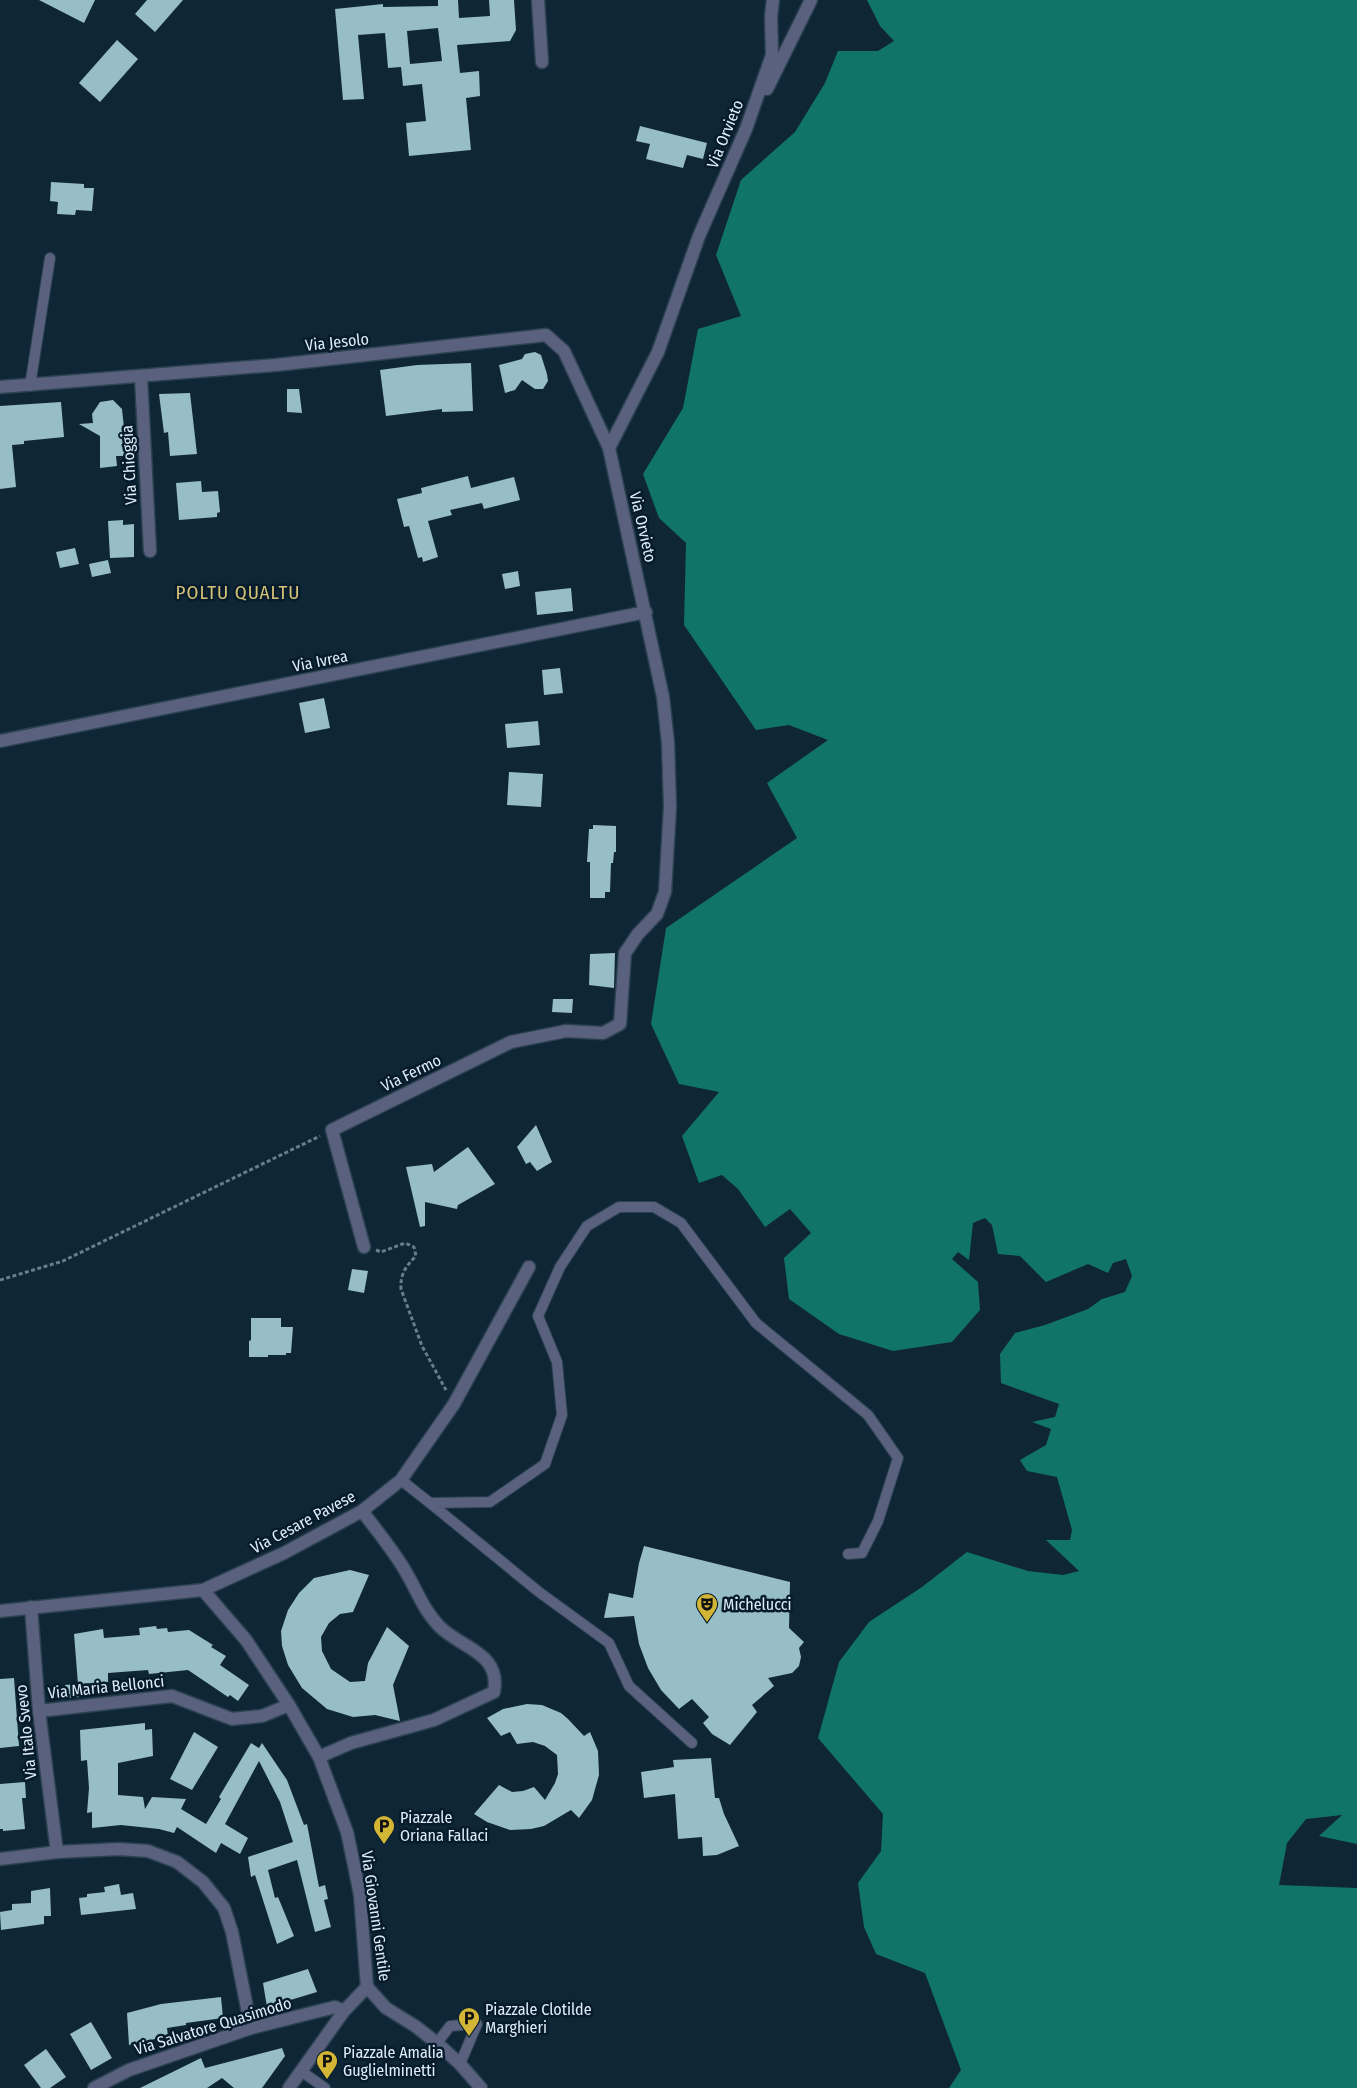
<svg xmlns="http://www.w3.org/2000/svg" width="1357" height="2088" font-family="'Fira Sans Condensed',sans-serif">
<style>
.water{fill:#117469}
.building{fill:#97bdc6;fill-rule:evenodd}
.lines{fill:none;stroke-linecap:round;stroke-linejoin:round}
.service-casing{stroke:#2c4251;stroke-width:12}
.minor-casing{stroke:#2c4251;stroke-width:15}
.path{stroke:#6a7d8b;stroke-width:3;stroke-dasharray:4 2.5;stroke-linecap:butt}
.service{stroke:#59617f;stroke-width:10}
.minor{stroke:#59617f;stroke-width:12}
.labels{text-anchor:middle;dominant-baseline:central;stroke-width:5;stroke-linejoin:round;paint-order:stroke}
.street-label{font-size:16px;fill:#e0edf9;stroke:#061c2c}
.poi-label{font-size:16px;fill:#e0edf9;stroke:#061c2c;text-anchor:start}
.quarter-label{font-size:19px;letter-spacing:1px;fill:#d6c275;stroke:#061c2c}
</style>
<rect width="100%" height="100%" fill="#0f2636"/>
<!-- water -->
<polygon class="water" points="867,0 1357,0 1357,1844 1319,1836 1342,1815 1306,1819 1287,1843 1279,1885 1357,1888 1357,2088 949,2088 961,2070 925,1973 876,1954 864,1927 858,1883 881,1851 883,1814 818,1738 839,1662 869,1622 922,1587 967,1552 1028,1571 1063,1575 1079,1571 1046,1540 1070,1540 1072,1530 1057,1477 1027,1471 1020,1460 1046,1445 1051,1429 1032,1422 1055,1417 1059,1404 1001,1383 1000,1354 1015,1333 1045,1325 1088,1309 1102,1299 1125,1292 1132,1276 1126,1259 1113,1263 1108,1273 1088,1264 1046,1282 1020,1256 998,1254 992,1225 985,1218 973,1223 969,1260 958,1252 952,1259 978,1282 980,1310 952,1342 893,1351 839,1334 789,1299 784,1258 811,1233 790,1209 765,1227 738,1189 722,1175 699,1183 682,1136 719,1092 679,1084 651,1024 666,928 797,838 767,783 828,740 789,725 756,730 684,625 686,543 659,518 643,474 683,408 698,329 741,316 716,255 741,180 795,132 825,83 838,51 878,51 894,41 880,26"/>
<!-- building -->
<g class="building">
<polygon points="39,0 95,0 84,23"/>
<polygon points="147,0 183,0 155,32 135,14"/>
<path d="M438 0H458L459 18 490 16 489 0H514L516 30 510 41 457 45 460 73 479 71 480 96 466 98 471 150 409 156 406 123 426 121 422 84 403 86 401 67 388 68 385 33 358 35 364 99 343 100 335 9 383 4V7L438 6ZM438 28 442 61 410 64 407 31Z"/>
<polygon points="117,40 138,59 100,102 79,83"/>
<polygon points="640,126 707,143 703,159 687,155 683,168 646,159 650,144 636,141"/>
<polygon points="51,182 84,184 84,188 94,188 92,211 76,210 75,215 57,214 58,202 50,201"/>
<polygon points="535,352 541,355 547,374 548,381 543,389 535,389 522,380 515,390 505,393 499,365 522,359 525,354"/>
<polygon points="471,363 473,411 442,412 442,409 386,416 380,370 417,365"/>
<polygon points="287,389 299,389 302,413 287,412"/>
<polygon points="190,393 197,454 170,456 168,432 164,433 159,394"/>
<polygon points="113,400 122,409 127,456 116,456 117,466 100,468 100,436 79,424 93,423 92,414 100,402"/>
<polygon points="61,402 64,437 24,441 24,444 12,445 16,487 0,489 0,406"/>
<polygon points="468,476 471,488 514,477 520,500 484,509 482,503 450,510 452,515 428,521 438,557 423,562 422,557 418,558 409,526 404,527 397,499 422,493 421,488"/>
<polygon points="201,481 202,492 218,491 220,512 217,513 217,517 179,520 176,483"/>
<polygon points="123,520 123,525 134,524 134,557 110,558 108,521"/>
<polygon points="75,548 79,564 60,568 56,552"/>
<polygon points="108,560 111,573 92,577 89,564"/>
<polygon points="518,571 520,586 505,589 502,574"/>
<polygon points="571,588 573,611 537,615 535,592"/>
<polygon points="560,668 563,693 544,695 542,670"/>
<polygon points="324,698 330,728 305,733 299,703"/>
<polygon points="538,721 540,745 507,748 505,724"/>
<polygon points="509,772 543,774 541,807 507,805"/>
<polygon points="593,825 616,826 616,852 614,852 613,863 611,863 610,892 605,892 605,898 590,898 590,862 587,862 589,829 593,829"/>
<polygon points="615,953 614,988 589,985 590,954"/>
<polygon points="553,999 573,999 572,1013 552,1012"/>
<polygon points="536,1125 552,1162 537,1171 530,1162 526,1164 517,1147"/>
<polygon points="468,1147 495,1184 458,1205 457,1209 425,1202 425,1226 420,1227 406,1167 432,1164 434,1172"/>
<polygon points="352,1269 368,1271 364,1293 348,1290"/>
<polygon points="251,1318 281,1318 281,1327 293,1327 291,1353 286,1353 286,1355 268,1355 268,1357 249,1357 249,1341 251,1340"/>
<polygon points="644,1546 790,1582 789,1628 804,1642 799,1648 801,1657 799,1666 792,1673 768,1678 774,1686 752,1705 757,1712 730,1745 712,1734 703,1723 709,1717 692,1699 679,1709 661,1690 648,1668 639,1644 634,1616 604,1618 609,1593 633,1598 639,1563"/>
<polygon points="350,1570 369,1575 353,1612 340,1614 329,1623 321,1637 322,1651 331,1669 350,1682 365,1681 368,1663 387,1627 409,1646 393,1685 400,1721 375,1715 353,1717 327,1709 302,1688 288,1665 282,1646 281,1631 288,1610 299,1593 314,1578"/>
<polygon points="156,1626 157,1629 167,1628 168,1632 189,1630 213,1645 211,1647 226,1656 220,1665 249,1685 238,1701 230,1695 228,1697 188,1670 149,1674 148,1670 108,1673 108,1682 78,1684 79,1697 66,1698 65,1685 78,1684 74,1634 103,1629 104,1638 140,1635 139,1628"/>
<polygon points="14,1678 19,1746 0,1748 0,1679"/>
<polygon points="527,1704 542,1705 561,1713 568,1719 584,1736 590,1732 598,1751 599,1775 592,1800 579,1818 571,1810 544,1826 531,1829 510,1830 487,1822 474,1814 499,1785 512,1792 523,1791 534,1787 545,1800 555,1783 558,1774 557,1755 545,1746 533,1742 517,1744 510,1732 501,1736 487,1718 503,1709"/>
<polygon points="145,1723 145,1730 152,1729 153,1756 118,1763 118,1795 143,1797 145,1809 152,1797 186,1799 181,1809 206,1824 221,1799 219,1797 251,1743 259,1748 262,1743 287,1780 304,1825 307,1824 319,1887 325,1885 328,1899 324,1900 331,1927 315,1932 297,1860 268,1870 275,1898 278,1897 294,1936 277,1944 255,1875 251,1877 248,1857 293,1842 280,1802 259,1761 225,1824 248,1838 240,1854 221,1843 216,1853 177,1827 174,1833 159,1829 121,1825 92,1828 92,1812 87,1813 89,1788 87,1760 81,1761 80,1730"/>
<polygon points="194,1732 218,1747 192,1790 170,1779"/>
<polygon points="711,1758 715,1798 719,1798 724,1814 739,1846 717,1855 703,1856 702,1837 678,1839 675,1794 644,1798 641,1772 674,1767 673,1760"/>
<polygon points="25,1782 26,1798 22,1798 25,1829 3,1831 3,1829 0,1829 0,1784"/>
<polygon points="119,1884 121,1895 133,1893 136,1909 81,1915 79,1898 87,1897 87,1894 105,1892 104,1887"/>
<polygon points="50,1888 51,1916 44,1916 44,1924 1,1930 0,1912 12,1910 12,1904 31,1903 31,1891"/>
<polygon points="308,1969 317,1992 267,2007 263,1983"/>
<polygon points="221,1997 223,2018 186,2023 186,2025 167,2028 168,2036 129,2045 127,2013 161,2004"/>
<polygon points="91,2022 112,2058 91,2070 70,2034"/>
<polygon points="282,2048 285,2056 262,2088 234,2088 222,2078 207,2088 140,2088 201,2058 205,2068"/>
<polygon points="46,2049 66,2077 50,2088 41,2088 24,2065"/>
</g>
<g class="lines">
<!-- service casing -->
<g class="service-casing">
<g id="service">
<polyline points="30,386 50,258"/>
<polyline points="401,1480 430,1503 490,1502 545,1464 562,1415 557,1362 538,1316 560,1267 587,1226 619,1207 654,1207 681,1223 756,1323 868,1415 898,1458 878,1521 862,1553 848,1554"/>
<polyline points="430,1503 539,1592 609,1643 629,1686 692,1743"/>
<polyline points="437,2043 450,2026 477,2024 460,2064"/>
<polyline points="301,2071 325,2088"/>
</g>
</g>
<!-- minor casing -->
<g class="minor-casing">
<g id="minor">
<polyline points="538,0 542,62"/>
<polyline points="767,89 811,0"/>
<polyline points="141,377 150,551"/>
<polyline points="0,387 276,365 546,335 564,351 609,448"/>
<polyline points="0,741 646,612"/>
<polyline points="364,1247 332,1130 511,1042 566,1031 603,1033 620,1024 625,953 638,934 657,914 665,892 670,807 668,743 663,697 609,448 658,352 699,236 746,129 772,55 771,16 773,0"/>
<polyline points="203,1590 246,1640 289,1705 319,1757 347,1832 354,1865 360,1895 367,1987 386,2008 415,2026 437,2043 460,2064 481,2088"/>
<polyline points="31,1607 39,1711 57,1852"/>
<polyline points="0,1611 203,1590 284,1553 362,1511 401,1480 454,1404 529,1267"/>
<polyline points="39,1711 172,1696 232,1719 262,1716 289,1705"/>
<path d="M319 1757 351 1743 434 1720 494 1692C501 1653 463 1649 440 1627 421 1608 414 1582 399 1561 388 1544 375 1528 362 1511"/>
<polyline points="0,1859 57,1852 119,1849 148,1851 177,1862 203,1882 224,1908 232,1932 251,2028"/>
<polyline points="94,2088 129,2070 251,2028 335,2007 344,2011"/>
<polyline points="289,2088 344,2011 367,1987"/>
</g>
</g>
<!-- path -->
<g class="path">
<path d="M376 1250 381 1252 405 1243 414 1247 416 1256C406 1266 400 1274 401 1289L422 1346 446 1390"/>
<polyline points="0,1280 63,1261 320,1136"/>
</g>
<!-- service -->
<use href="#service" class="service"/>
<!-- minor -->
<use href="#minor" class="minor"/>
</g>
<!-- icons -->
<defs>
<g id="theatre-pin" transform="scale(1.125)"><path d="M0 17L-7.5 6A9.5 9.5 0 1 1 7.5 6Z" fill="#d3b635" stroke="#061c2c"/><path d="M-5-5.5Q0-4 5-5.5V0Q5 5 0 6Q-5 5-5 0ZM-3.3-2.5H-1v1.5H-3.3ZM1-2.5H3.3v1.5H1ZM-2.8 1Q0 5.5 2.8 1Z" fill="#111"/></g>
<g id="parking-pin" transform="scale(1.125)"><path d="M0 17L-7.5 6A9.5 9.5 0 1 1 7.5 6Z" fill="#d3b635" stroke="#061c2c"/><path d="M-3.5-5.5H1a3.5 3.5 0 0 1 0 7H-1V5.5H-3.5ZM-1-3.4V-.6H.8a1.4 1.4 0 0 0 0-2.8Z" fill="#111"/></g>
</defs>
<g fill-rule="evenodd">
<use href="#theatre-pin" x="707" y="1604"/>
<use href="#parking-pin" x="384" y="1826"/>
<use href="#parking-pin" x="469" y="2018"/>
<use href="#parking-pin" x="327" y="2061"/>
</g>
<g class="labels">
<!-- street labels -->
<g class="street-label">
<text transform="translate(725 134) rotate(-68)">Via Orvieto</text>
<text transform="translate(337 342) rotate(-6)">Via Jesolo</text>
<text transform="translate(129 465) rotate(-93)">Via Chioggia</text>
<text transform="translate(643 527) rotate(77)">Via Orvieto</text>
<text transform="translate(320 661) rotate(-11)">Via Ivrea</text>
<text transform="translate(411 1073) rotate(-26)">Via Fermo</text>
<text transform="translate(303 1522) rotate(-28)">Via Cesare Pavese</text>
<text transform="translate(106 1687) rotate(-6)">Via Maria Bellonci</text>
<text transform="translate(26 1732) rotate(-96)">Via Italo Svevo</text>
<text transform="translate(376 1916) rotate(82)">Via Giovanni Gentile</text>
<text transform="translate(213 2026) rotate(-17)">Via Salvatore Quasimodo</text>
</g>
<!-- poi labels -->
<g class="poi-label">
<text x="723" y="1604">Michelucci</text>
<text x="400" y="1817">Piazzale<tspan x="400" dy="18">Oriana Fallaci</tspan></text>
<text x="485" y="2009">Piazzale Clotilde<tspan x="485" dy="18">Marghieri</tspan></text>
<text x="343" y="2052">Piazzale Amalia<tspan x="343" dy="18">Guglielminetti</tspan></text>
</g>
<!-- quarter labels -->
<g class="quarter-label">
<text x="238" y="592">POLTU QUALTU</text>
</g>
</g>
</svg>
